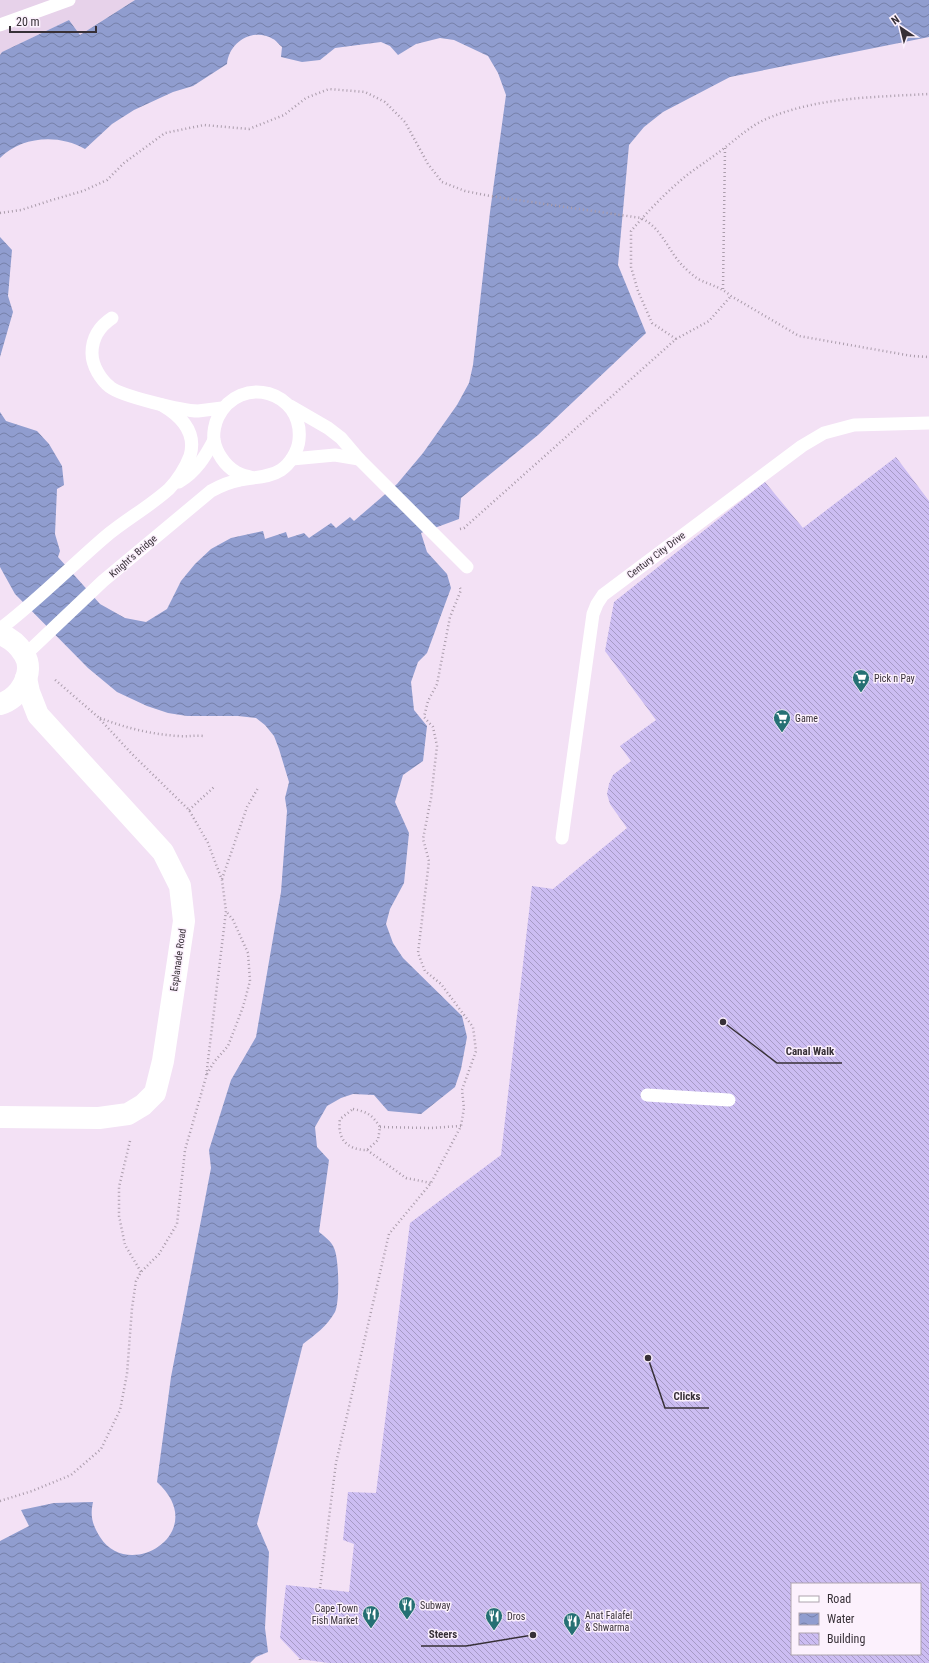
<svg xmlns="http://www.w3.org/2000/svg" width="929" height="1663" font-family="'Roboto Condensed',sans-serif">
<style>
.built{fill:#e7d2ea}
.water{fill:url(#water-waves)}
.building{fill:url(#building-back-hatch);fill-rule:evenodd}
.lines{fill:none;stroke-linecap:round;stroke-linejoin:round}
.path{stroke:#aa9cab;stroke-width:2.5;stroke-dasharray:1 3;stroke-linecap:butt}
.lane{stroke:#fff;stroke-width:13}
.street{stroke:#fff;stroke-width:22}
.labels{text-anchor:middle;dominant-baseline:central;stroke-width:3;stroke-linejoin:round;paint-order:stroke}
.street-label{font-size:10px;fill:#373037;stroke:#fcf1fd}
.poi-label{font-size:10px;fill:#373037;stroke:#fcf1fd;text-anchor:start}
.leader{fill:none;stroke:#373037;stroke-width:1.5}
.callout-dot{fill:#373037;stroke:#fcf1fd;stroke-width:1.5}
.callout-label{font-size:11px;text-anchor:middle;font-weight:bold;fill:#373037;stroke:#fcf1fd;stroke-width:3;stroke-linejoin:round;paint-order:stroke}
</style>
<defs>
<pattern id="water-waves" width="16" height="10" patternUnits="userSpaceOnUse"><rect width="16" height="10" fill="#909dcf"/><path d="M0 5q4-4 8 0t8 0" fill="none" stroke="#7680a9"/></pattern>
<pattern id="building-back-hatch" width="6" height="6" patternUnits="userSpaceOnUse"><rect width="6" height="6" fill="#ccbdf2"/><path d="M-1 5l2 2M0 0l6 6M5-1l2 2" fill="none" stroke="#a69ac5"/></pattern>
</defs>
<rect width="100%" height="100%" fill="#f3e1f5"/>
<!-- built -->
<polygon class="built" points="0,0 135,0 80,35 69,20 2,52 0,55"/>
<!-- water -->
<g class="water">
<path d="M135 0H929V37L730 77 663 112 644 127 629 145 618 265 646 333 538 435 461 498 459 519 421 533 427 552 447 574 451 588 427 653 418 662 411 682 414 710 427 726 423 761 403 775 395 802 409 833 404 883 390 909 386 924 393 943 403 958 462 1016 467 1037 461 1069 455 1087 421 1114 388 1111 374 1095 353 1094 341 1098 327 1106 315 1127 317 1147 329 1160 319 1232C324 1236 332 1242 334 1248 339 1258 340 1302 335 1312 327 1326 315 1335 303 1344L257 1524 269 1552 265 1628 268 1652 256 1657 250 1663H0V1541L29 1526 21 1510 54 1503 93 1502C90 1516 92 1524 100 1537 129 1583 212 1532 157 1482L171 1377 211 1168 209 1150 231 1080 256 1037 281 892 287 811 285 798 289 782 279 749 274 736 265 725 256 718 238 716H187L168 713 147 706 117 692 88 668 15 594 0 567V412L6 421 37 431 49 444 62 466 64 485 57 489 55 534 60 551 58 557 100 604 125 618 146 622 167 609 181 581 195 564 211 549 231 538 263 531 265 539 286 532 288 538 304 533 309 538 331 523 336 528 350 517 354 521 397 484 423 453 457 405 469 383 473 365 490 212 506 95 498 73 488 56 454 40 440 38 416 44 398 55 390 46 381 42 335 48 320 60 302 62 281 57 282 47C279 45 276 40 273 39 253 27 229 42 227 64L193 86 173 92 134 110 112 124 85 149C59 134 22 136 0 158V55L2 52 69 20 80 35Z"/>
<polygon points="0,237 12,250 8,296 13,312 0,357"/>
</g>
<!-- building -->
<path class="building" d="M896 457 929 501V1663H328L300 1659 280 1638 286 1585 349 1592 354 1544 343 1540 348 1492 376 1493 410 1223 501 1155 532 886 553 889 627 828 610 804 607 794 609 784 613 775 631 761 620 746 656 720 605 651 614 602 765 482 803 528ZM792 1584H920V1654H792Z"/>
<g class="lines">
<!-- path -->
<g class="path">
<path d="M0 213 21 210 52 200 83 191 107 180 124 163 165 133 204 125 249 129 284 115 306 98 329 89 365 92 385 102 405 122 428 164 442 182 465 191 490 196 641 218C662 228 667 249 682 265 686 269 692 275 698 279 710 285 721 287 731 296L799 336 912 356 929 357"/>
<polyline points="723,289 725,148"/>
<path d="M676 339 652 323 638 291 631 267V231C649 210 669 189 691 172 702 164 713 157 723 149 739 137 752 124 771 117 821 97 876 97 929 94"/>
<polyline points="460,529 464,528 676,339 709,321 731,296"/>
<path d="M100 718C126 728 150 734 178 736 187 737 194 735 203 736"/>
<polyline points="189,810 214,787"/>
<polyline points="222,879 247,807 258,788"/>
<polyline points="207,1074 214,1062 228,1046 243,1007 250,981 248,953 233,920 226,911"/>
<path d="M353 1109C368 1112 372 1115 380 1127L378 1140 367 1150C347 1150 337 1139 340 1119Z"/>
<polyline points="380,1127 431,1128 461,1126"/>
<polyline points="130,1141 119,1187 119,1216 125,1245 141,1272"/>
<polyline points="367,1150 406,1178 431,1183"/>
<polyline points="0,1501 32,1491 71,1475 101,1449 120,1410 127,1374 132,1308 136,1281 141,1272 159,1254 177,1224 185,1150 206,1077 226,911 222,880 208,843 189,810 131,753 98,717 53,678"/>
<polyline points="320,1588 336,1463 389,1234 431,1183 461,1126 464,1108 462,1090 476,1051 473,1027 441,984 425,971 418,953 429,861 423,839 431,798 437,746 433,727 424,717 428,701 437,684 450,617 461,590 459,586"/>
<polyline points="300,1659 300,1663"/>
</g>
<!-- lane -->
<g class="lane">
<polyline points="0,25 69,0"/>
<path d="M112 318C100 326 92 338 92 353 92 366 101 380 110 387 121 396 183 411 198 411 206 410 214 409 222 408"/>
<polyline points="290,406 328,428 341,438 358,458 467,567"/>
<polyline points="292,459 335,455 359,459"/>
<path d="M179 482C196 472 205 457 214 440"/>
<path d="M0 629C37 601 70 567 105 537 125 520 149 507 169 489 177 481 186 467 190 456 197 432 181 416 162 405"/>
<path d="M25 655 103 581 211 491C220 486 229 482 240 480 253 477 269 478 281 470 290 464 298 451 299 440 304 391 240 373 218 417 215 423 213 433 214 440 216 452 225 466 236 472 241 475 247 476 253 478"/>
<polyline points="562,838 593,614 597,604 603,595 802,446 824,433 854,425 929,423"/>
<polyline points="647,1095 729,1100"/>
</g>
<!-- street -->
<g class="street">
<path d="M0 634C10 638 18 644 24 654 36 673 19 699 0 704"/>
<polyline points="0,1117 99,1118 128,1114 143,1105 155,1093 163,1061 184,921 180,886 163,852 38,715 29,692 26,678"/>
</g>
</g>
<!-- icons -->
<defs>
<g id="supermarket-pin" transform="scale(0.9)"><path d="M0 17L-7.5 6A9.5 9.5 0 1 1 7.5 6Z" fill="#257074" stroke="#fcf1fd"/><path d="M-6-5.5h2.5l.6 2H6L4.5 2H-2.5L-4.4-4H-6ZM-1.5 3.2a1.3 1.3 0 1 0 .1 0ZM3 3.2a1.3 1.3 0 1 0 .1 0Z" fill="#fff"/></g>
<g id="restaurant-pin" transform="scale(0.9)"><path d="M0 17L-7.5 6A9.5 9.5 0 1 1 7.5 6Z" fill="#257074" stroke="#fcf1fd"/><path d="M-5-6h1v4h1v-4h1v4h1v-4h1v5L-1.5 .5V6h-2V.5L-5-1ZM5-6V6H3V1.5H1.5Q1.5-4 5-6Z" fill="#fff"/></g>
</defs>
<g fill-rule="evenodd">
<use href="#supermarket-pin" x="861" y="678"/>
<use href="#supermarket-pin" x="782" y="718"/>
<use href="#restaurant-pin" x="407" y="1605"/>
<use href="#restaurant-pin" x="371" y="1614"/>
<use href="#restaurant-pin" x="494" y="1616"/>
<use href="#restaurant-pin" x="572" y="1621"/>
</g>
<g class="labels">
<!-- street labels -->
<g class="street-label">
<text transform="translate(656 555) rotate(-37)">Century City Drive</text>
<text transform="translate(133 556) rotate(-41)">Knight's Bridge</text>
<text transform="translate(178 960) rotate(-82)">Esplanade Road</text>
</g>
<!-- poi labels -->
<g class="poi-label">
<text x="874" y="678">Pick n Pay</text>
<text x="795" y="718">Game</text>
<text x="420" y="1605">Subway</text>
<text x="358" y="1608" text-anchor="end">Cape Town<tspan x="358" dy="12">Fish Market</tspan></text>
<text x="585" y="1615">Anat Falafel<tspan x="585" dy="12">&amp; Shwarma</tspan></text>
<text x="507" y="1616">Dros</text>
</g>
</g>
<!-- callouts -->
<path class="leader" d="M723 1022L777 1063H842M648 1358L665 1408H709M533 1635L466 1646H421"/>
<g class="callout-dot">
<circle cx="723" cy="1022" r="4"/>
<circle cx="648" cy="1358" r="4"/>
<circle cx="533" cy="1635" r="4"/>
</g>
<g class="callout-label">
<text x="810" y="1055">Canal Walk</text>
<text x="687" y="1400">Clicks</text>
<text x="443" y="1638">Steers</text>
</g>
<!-- legend -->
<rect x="791" y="1583" width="130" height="72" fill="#fcf1fd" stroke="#ada4ae"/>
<rect x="799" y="1596" width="20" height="6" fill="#ffffff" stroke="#ada4ae"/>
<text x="827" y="1603" font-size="12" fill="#373037">Road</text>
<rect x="799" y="1613" width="20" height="12" fill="url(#water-waves)" stroke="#ada4ae"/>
<text x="827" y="1623" font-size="12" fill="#373037">Water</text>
<rect x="799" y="1633" width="20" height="12" fill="url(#building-back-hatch)" stroke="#ada4ae"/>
<text x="827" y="1643" font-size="12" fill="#373037">Building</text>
<!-- north arrow -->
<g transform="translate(901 28) rotate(325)" stroke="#fcf1fd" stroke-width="3" paint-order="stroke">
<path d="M0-3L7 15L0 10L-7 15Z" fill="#373037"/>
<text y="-6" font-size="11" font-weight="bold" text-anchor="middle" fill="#373037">N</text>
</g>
<!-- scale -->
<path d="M10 26v6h86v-6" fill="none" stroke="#373037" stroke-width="2"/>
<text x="16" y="26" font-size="12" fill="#373037" stroke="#fcf1fd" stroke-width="3" paint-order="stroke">20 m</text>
</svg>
